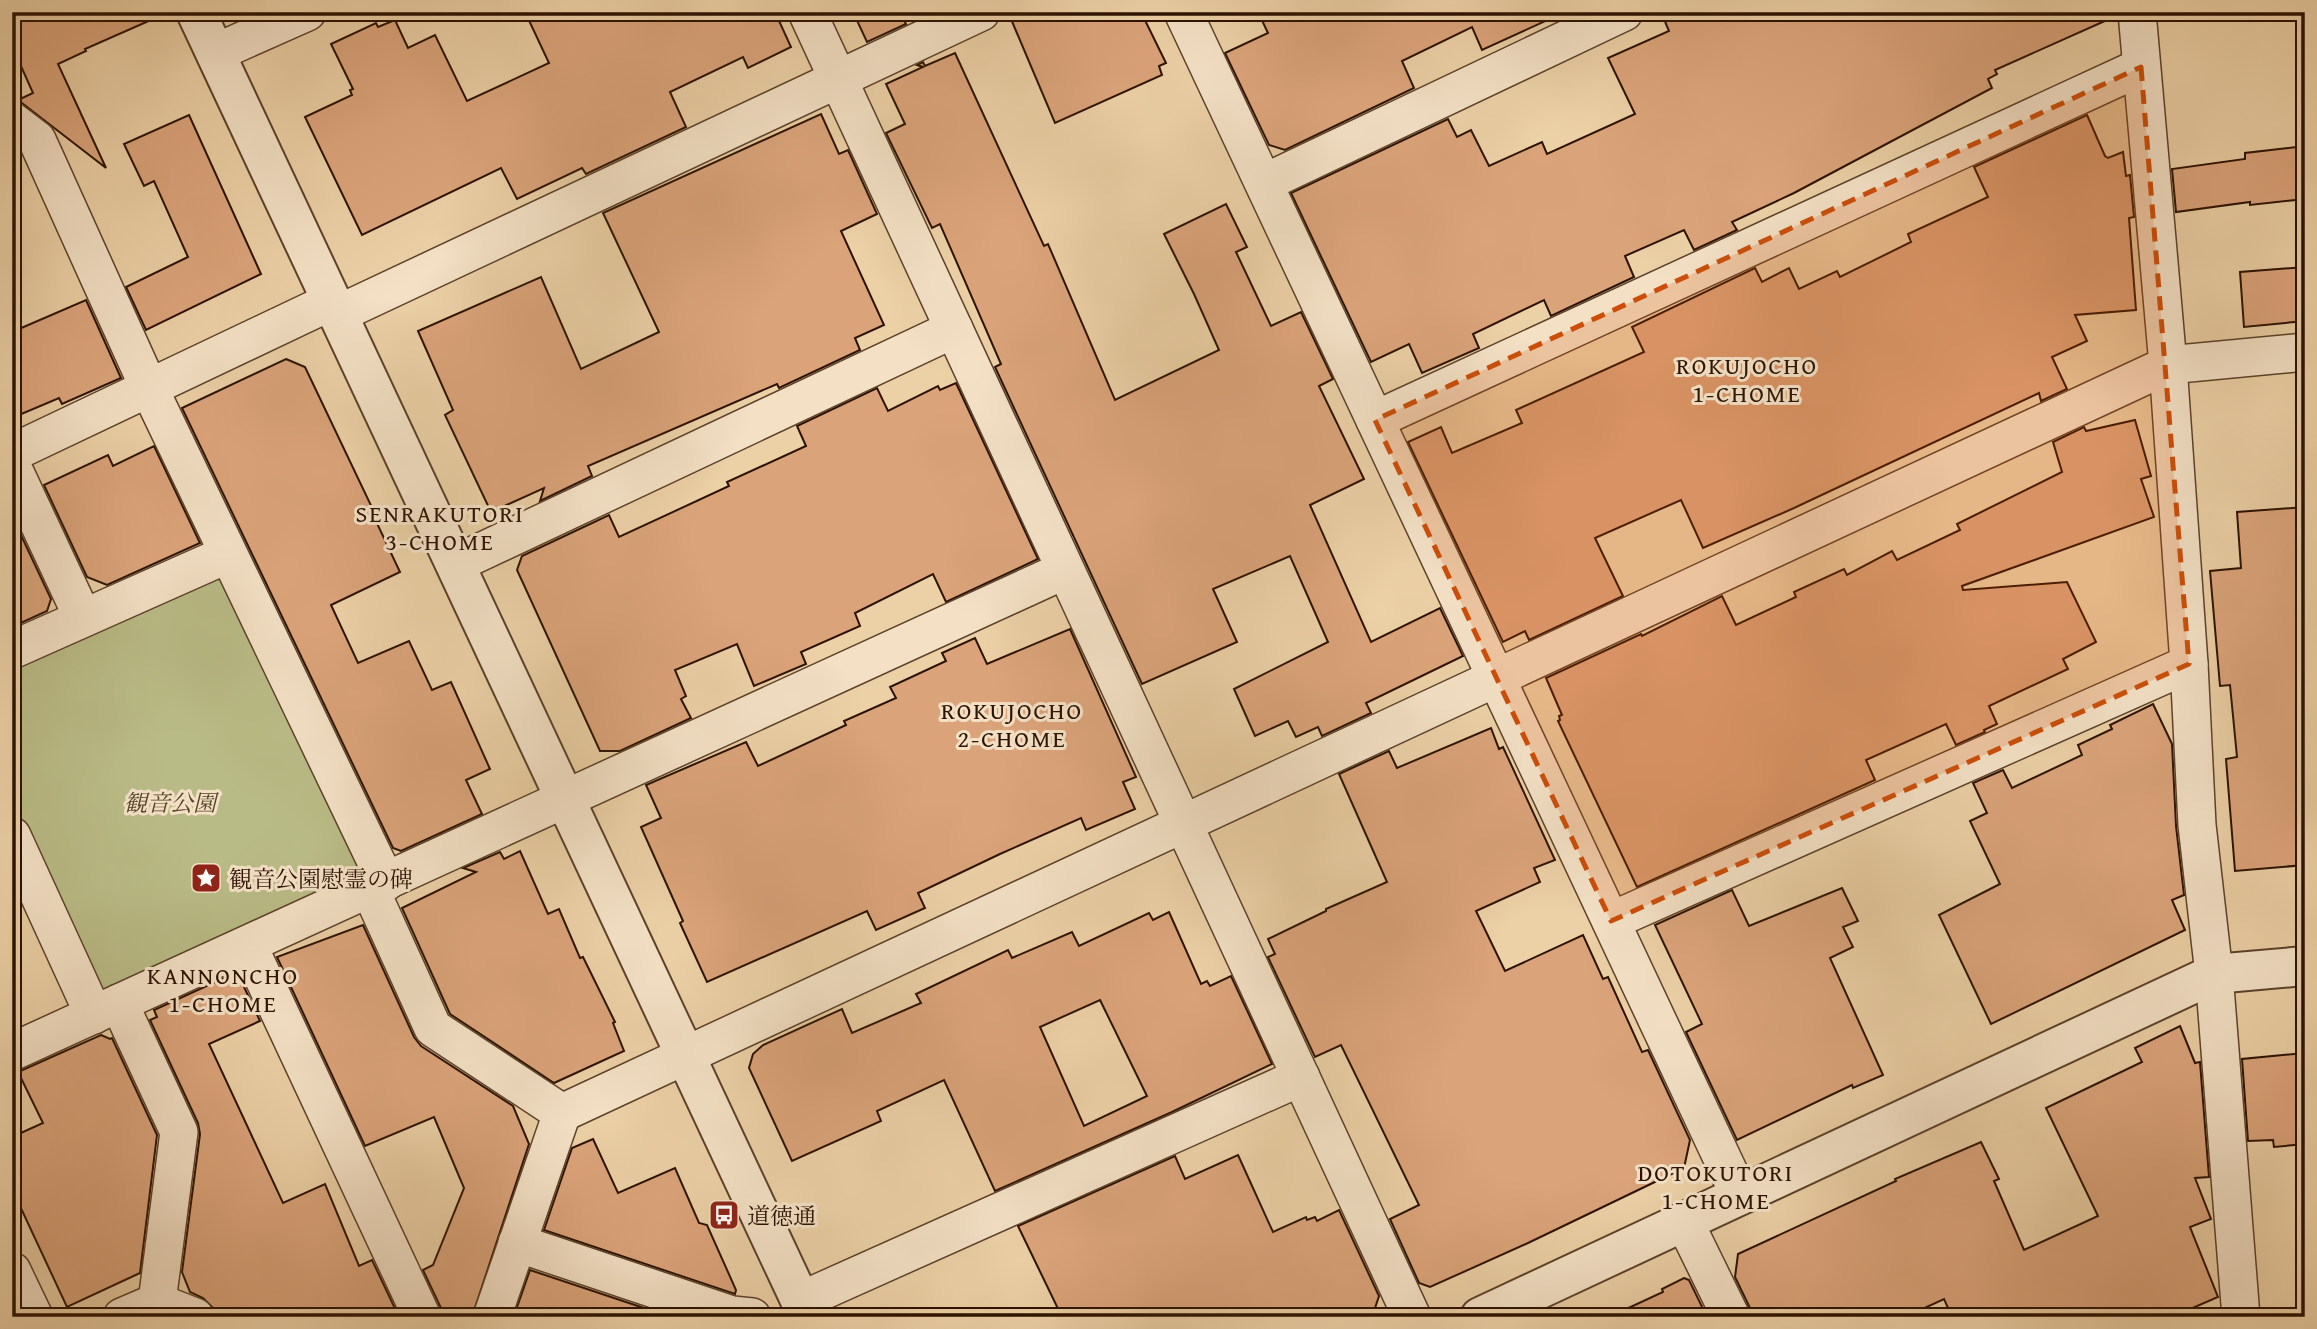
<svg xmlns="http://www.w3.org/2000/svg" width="2317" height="1329" font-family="'Gentium Book Plus','Noto Serif JP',serif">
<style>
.park{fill:#b9bb86;stroke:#726643;stroke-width:2}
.building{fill:#dba37a;stroke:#2c1200;stroke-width:2;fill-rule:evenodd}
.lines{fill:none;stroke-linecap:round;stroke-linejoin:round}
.minor-casing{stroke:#5c422a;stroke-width:40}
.tertiary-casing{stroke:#5c422a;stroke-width:42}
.minor{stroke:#f3e0c5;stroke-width:37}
.tertiary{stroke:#f3e0c5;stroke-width:38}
.marked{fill:#cc4e0a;fill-opacity:0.2;stroke:#cc4e0a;stroke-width:5;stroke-dasharray:14 9;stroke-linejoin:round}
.labels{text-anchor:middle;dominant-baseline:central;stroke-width:6;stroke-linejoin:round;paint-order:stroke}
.park-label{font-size:23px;font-style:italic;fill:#564528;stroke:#f3e0c5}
.poi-label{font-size:23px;fill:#2c1200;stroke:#f3e0c5;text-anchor:start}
.neighbourhood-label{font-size:24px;letter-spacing:2px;fill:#2c1200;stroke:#f3e0c5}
</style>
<rect width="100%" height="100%" fill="#ecd0a6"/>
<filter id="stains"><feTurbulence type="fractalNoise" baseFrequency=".00286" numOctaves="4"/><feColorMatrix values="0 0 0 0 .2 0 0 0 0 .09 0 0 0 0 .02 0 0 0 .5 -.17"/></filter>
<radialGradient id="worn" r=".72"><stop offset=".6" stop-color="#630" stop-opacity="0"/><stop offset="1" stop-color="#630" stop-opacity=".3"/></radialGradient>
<!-- park -->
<polygon class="park" points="231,558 376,883 94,1015 12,827 12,657"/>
<!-- building -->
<g class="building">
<polygon points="39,12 169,12 85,49 86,51 58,64 106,168 18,100 33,93 12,46 12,24"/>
<polygon points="525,12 775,12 791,47 748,68 743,57 670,92 686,127 586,174 582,168 517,199 501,168 362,235 305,117 352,95 350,90 353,89 331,44 376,23 378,27 395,20 408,48 435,35 467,101 549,63"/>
<polygon points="853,12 900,12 906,24 867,42"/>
<polygon points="1008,12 1141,12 1166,63 1159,66 1162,75 1055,123"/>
<polygon points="1258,12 1565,12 1482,50 1472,27 1402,61 1414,88 1285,150 1269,145 1225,53 1268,33"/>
<polygon points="1661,12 2116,12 2116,16 1995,70 1997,74 1988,79 1992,88 1794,193 1732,222 1737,230 1694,250 1684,230 1625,256 1634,277 1551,316 1544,300 1473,334 1479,348 1422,373 1409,344 1371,362 1291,193 1448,119 1457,137 1471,130 1489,166 1542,142 1547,154 1635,114 1608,58 1669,31"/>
<polygon points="955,53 1044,246 1048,244 1115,400 1219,350 1194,294 1164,234 1226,204 1247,247 1236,252 1271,326 1301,312 1333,379 1319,386 1364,479 1310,505 1371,642 1440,608 1463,656 1366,703 1371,713 1322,736 1318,727 1296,737 1288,721 1255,736 1234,689 1328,642 1290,556 1213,589 1237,642 1142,684 995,367 1001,364 940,224 932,228 886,133 905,124 886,84 923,67 917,65 923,62 925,66"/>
<polygon points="821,114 839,154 848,150 877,214 841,231 884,325 855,338 860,350 779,388 777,384 588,466 592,476 540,501 544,488 491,512 445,415 453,410 418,331 541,277 581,369 659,332 603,213"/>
<polygon points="189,115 261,274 146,330 126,287 188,257 154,181 144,186 124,144"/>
<polygon points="2087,115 2105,156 2108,158 2123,152 2126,176 2130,175 2134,217 2129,218 2136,310 2075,315 2087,341 2052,357 2067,389 2041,401 2039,393 1794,508 1703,548 1681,500 1595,538 1623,596 1529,640 1525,631 1503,642 1408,442 1441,427 1452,453 1522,423 1516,410 1644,352 1632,327 1755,268 1762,282 1789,268 1799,289 1837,271 1840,277 1911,242 1908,234 1988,197 1974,167"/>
<polygon points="2305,146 2305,199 2250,205 2250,202 2176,212 2172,169 2245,159 2245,153"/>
<polygon points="2305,267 2305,321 2244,327 2240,272"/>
<polygon points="86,300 121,378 62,404 59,398 12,418 12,332"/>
<polygon points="286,359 305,367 376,516 374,517 400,572 331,605 358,663 409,641 432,690 451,682 490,769 466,780 482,814 401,851 393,848 182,408"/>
<polygon points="956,383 1038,559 946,602 933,574 855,613 860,626 801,652 806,664 754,686 737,644 675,670 686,696 681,699 691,718 620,751 600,751 517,570 522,556 609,515 619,537 729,486 727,482 806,446 797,426 877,388 888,411 938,386 940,390"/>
<polygon points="2135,420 2151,476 2141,479 2154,517 1962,586 1963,590 2067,582 2096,642 2063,659 2068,669 1989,706 1997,724 1984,730 1985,732 1956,745 1946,724 1866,760 1875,780 1637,887 1558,721 1560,720 1559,716 1562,715 1546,678 1641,634 1642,636 1722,596 1736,625 1796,597 1794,592 1844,569 1847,575 1892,551 1897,560 1960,530 1957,524 2062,472 2053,442 2084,427 2086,431"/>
<polygon points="154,446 200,543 107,585 87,577 44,485 108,455 113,466"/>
<polygon points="2305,507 2305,865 2235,871 2226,759 2237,757 2230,685 2220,686 2210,571 2241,568 2237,512"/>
<polygon points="12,516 51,599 47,611 12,627"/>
<polygon points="1070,629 1136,777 1123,782 1135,809 1086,830 1081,818 1000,854 918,893 925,908 876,930 867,911 707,982 680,923 683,921 641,827 661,818 646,785 746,742 758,766 846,725 844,721 896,698 890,687 946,661 942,653 975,638 987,664"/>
<polygon points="2153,704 2172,744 2176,826 2184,895 2172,900 2185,930 1991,1024 1939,915 2000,884 1970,821 1987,813 1973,783 2003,770 2012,788 2082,755 2078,745 2112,729 2110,725"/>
<polygon points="1491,728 1499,749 1503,747 1555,860 1534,868 1540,882 1476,911 1505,971 1583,935 1603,979 1608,977 1642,1052 1648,1050 1690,1140 1684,1168 1528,1243 1430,1287 1419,1283 1390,1219 1419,1205 1341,1045 1315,1057 1268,957 1275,954 1268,939 1326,911 1326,909 1387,882 1339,774 1389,751 1397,768"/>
<polygon points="520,851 548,914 559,909 580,958 583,957 615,1022 613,1023 624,1051 554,1083 450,1014 402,908 476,872 463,868 500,852 504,859"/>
<polygon points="1842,888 1858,921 1843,927 1853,947 1830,958 1883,1075 1853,1088 1852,1085 1737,1140 1686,1032 1702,1024 1655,925 1732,890 1749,926"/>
<path d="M1169 912 1201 984 1207 981 1210 986 1231 976 1272 1064 1172 1112 995 1191 944 1080 877 1111 881 1121 792 1161 749 1068 753 1054 763 1045 842 1009 852 1033 921 1003 916 994 1008 950 1012 958 1072 932 1079 946 1149 913 1153 920ZM1100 1000 1147 1096 1084 1126 1040 1027Z"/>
<polygon points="363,925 414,1037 421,1046 513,1106 529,1144 472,1317 443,1317 441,1308 423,1270 433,1265 464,1188 434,1117 365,1146 277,957"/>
<polygon points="237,972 260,1021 209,1044 283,1203 325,1184 359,1266 372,1260 399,1317 237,1317 213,1308 203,1298 190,1292 182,1272 200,1134 198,1123 150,1020 157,1017 154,1010"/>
<polygon points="2180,1026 2195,1063 2200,1062 2209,1177 2195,1178 2211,1219 2190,1227 2218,1297 2172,1317 1952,1317 1944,1299 1905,1317 1752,1317 1750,1308 1735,1277 1738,1254 1896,1181 1895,1179 1981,1142 1999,1179 1994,1181 2024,1250 2098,1216 2046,1108 2142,1062 2135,1048"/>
<polygon points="101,1035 110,1039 112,1038 157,1135 140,1273 67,1307 12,1189 12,1137 43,1123 18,1072"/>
<polygon points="2305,1053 2305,1144 2274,1147 2273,1140 2248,1141 2242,1059"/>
<polygon points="593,1139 618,1193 675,1168 699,1223 707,1225 736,1290 735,1294 544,1230 572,1148"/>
<polygon points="1238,1155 1273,1232 1306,1217 1307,1220 1315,1217 1317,1221 1339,1210 1379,1296 1372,1317 1062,1317 1018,1226 1175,1156 1185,1179"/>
<polygon points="530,1270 671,1317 526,1317 515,1313"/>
<polygon points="1684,1278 1689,1280 1707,1317 1609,1317 1663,1292 1662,1289"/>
</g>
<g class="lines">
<!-- minor casing -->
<g class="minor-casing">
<g id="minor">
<polyline points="807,12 1412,1317"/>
<polyline points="1183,12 1740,1196"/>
<polyline points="2137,12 2168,365 2189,664 2197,825 2214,974 2241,1317"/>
<polyline points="215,53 307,12"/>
<polyline points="12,121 37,140 149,388 386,882"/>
<polyline points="1264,183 1624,12"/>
<polyline points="338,314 981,12"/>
<polyline points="1375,420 2141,67"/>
<polyline points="12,453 332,301"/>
<polyline points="12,466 83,618"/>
<polyline points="455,564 954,329"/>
<polyline points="12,650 228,554"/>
<polyline points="12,836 94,1015"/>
<polyline points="370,889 433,1028 562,1113"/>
<polyline points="1611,921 2189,664"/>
<polyline points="248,945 422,1317"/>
<polyline points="119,1003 179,1132 157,1302"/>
<polyline points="12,1052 1065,570"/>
<polyline points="1684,1221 1731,1317"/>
<polyline points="517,1243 732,1315 752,1317"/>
<polyline points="12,1271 34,1317"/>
<polyline points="800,1301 1301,1077"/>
<polyline points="122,1317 157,1302 195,1317"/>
<polyline points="492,1317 562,1113 2168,365 2305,352"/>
</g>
</g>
<!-- tertiary casing -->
<g class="tertiary-casing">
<g id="tertiary">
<polyline points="196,12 808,1317"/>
<polyline points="1480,1317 2214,974 2305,966"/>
</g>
</g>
<!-- minor -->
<use href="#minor" class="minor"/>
<!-- tertiary -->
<use href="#tertiary" class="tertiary"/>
</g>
<!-- marked area -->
<path class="marked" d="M2141 67 2189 664 1611 921 1375 420Z"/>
<!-- icons -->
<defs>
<g id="sight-square" transform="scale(1.575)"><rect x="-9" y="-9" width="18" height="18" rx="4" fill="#8f2418" stroke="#f3e0c5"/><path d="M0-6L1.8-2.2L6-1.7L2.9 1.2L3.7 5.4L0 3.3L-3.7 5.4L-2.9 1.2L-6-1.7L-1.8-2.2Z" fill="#fff"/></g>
<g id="bus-square" transform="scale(1.575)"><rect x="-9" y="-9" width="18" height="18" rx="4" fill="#8f2418" stroke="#f3e0c5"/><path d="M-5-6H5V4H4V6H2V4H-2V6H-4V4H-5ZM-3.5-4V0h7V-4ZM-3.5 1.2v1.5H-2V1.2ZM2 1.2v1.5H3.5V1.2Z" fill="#fff"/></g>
</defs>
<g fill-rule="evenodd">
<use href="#sight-square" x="206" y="878"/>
<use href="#bus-square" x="724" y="1215"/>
</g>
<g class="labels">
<!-- park labels -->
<g class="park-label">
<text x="170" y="802">観音公園</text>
</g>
<!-- poi labels -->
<g class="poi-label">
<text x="229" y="878">観音公園慰霊の碑</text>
<text x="747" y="1215">道徳通</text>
</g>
<!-- neighbourhood labels -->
<g class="neighbourhood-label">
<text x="1747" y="365">ROKUJOCHO<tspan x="1747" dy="28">1-CHOME</tspan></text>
<text x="440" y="513">SENRAKUTORI<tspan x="440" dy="28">3-CHOME</tspan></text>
<text x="1012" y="710">ROKUJOCHO<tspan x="1012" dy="28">2-CHOME</tspan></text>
<text x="223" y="975">KANNONCHO<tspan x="223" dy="28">1-CHOME</tspan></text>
<text x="1716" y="1172">DOTOKUTORI<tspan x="1716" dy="28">1-CHOME</tspan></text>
</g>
</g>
<!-- margin -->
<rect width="2317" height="1329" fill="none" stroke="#ecd0a6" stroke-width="42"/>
<rect x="14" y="14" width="2289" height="1301" fill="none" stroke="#2c1200" stroke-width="3.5"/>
<rect x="21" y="21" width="2275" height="1287" fill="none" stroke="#2c1200" stroke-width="2"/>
<rect width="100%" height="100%" filter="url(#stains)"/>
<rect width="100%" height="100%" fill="url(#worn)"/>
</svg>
